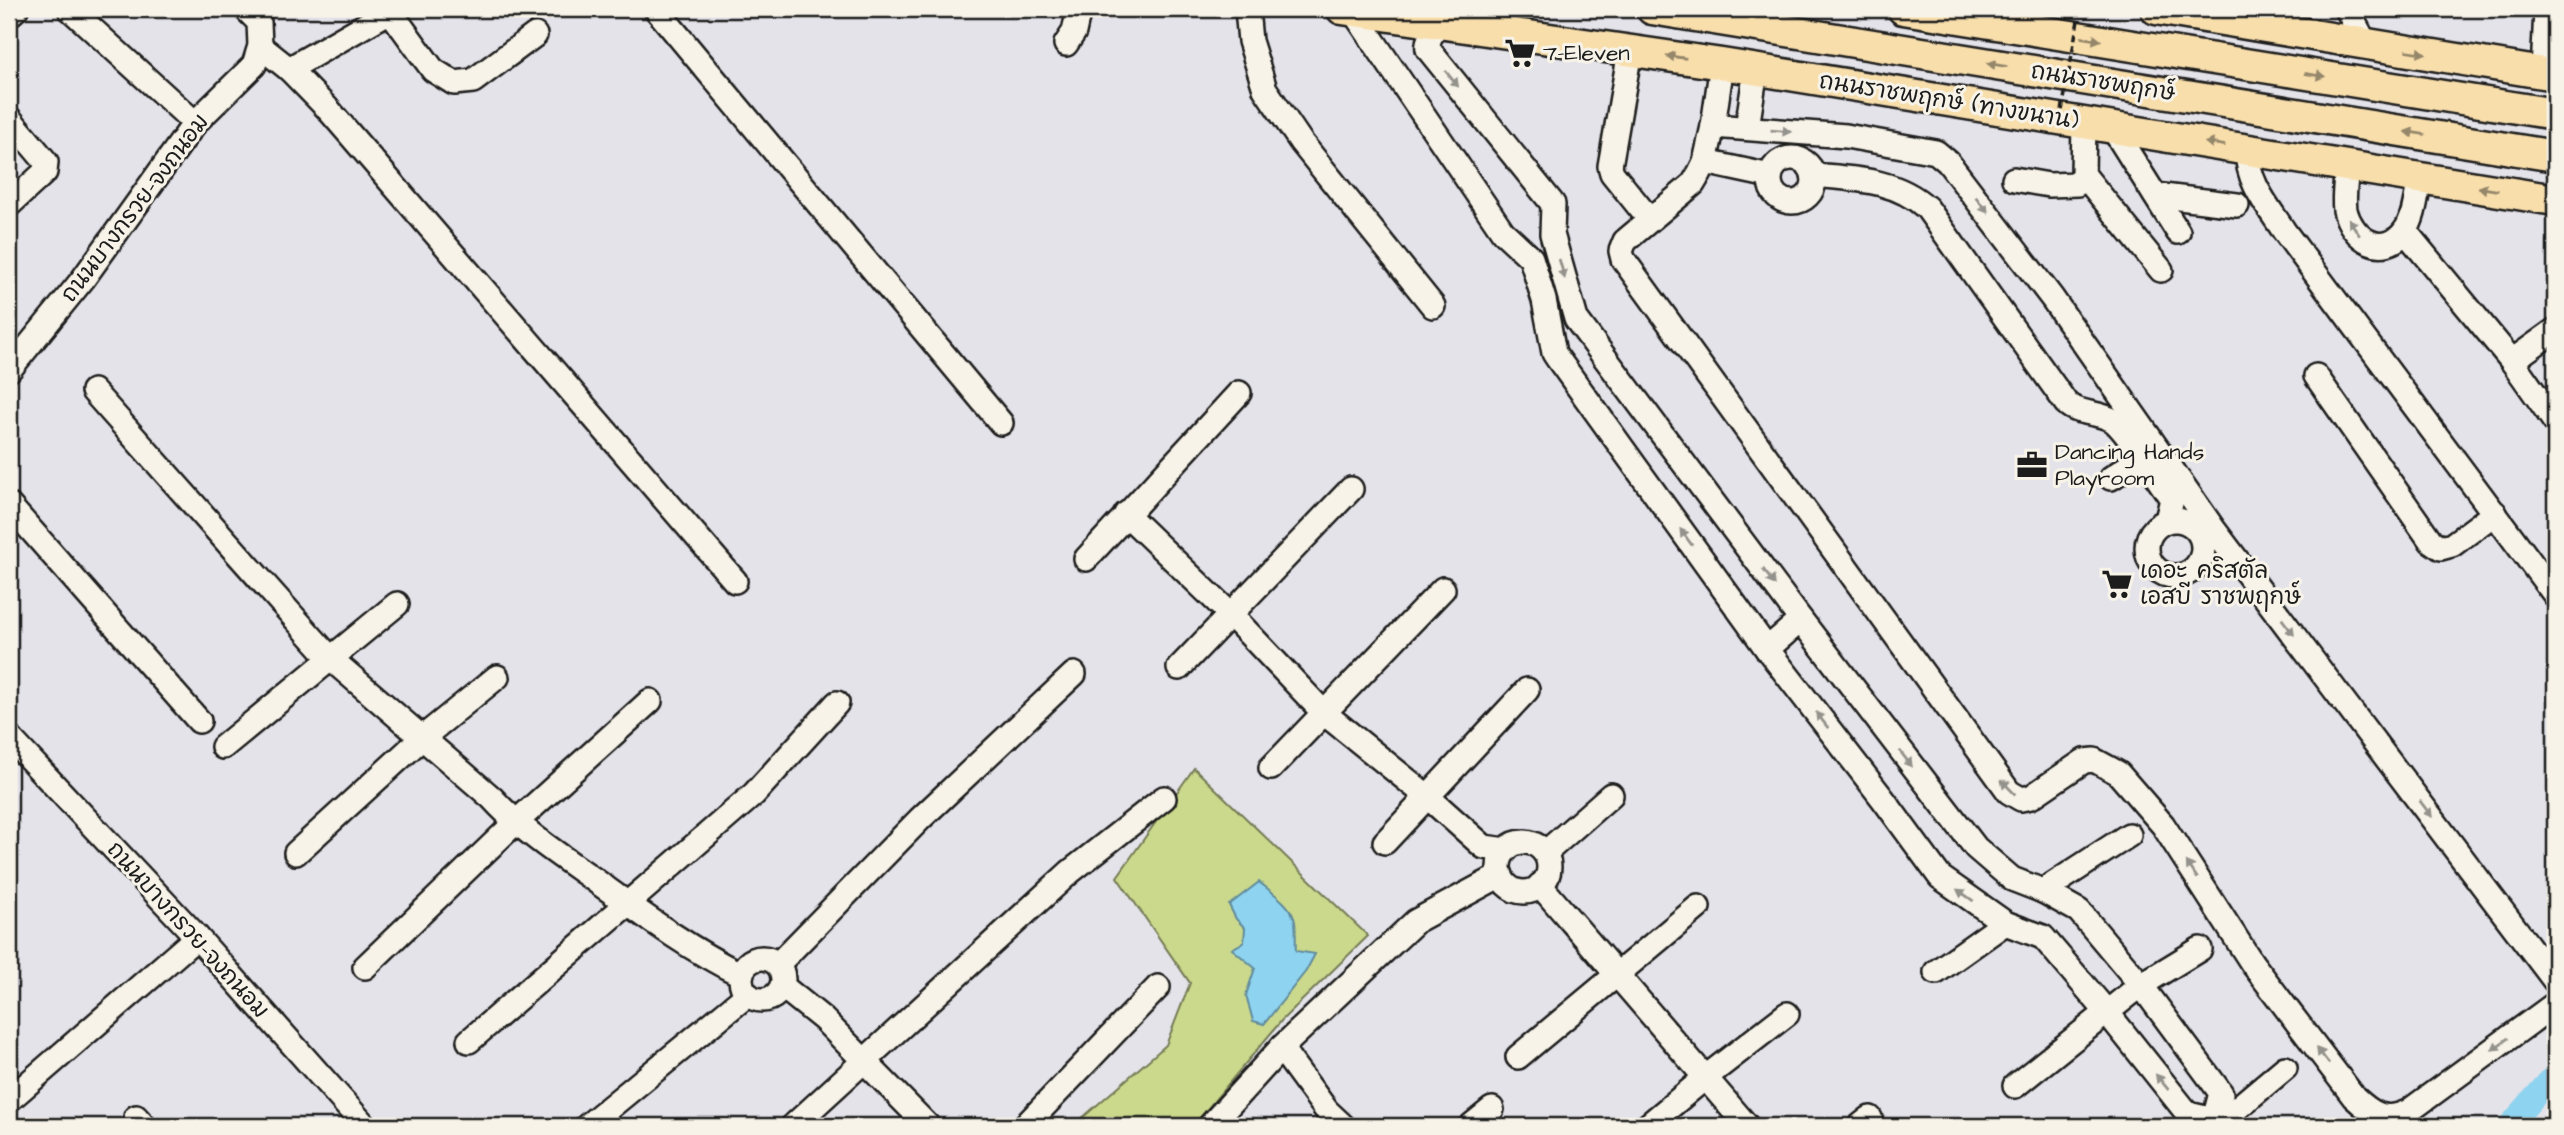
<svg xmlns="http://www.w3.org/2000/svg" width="2564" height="1135" font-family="'Architects Daughter','Playpen Sans Thai',sans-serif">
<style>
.green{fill:#cbd98c;stroke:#747a54;stroke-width:2}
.water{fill:#8ed3ef;stroke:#608a9b;stroke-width:2}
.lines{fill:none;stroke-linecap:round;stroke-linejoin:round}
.canal{stroke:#8ed3ef;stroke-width:23}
.minor-casing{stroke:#1c1c1c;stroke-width:28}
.major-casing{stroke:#1c1c1c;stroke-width:35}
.minor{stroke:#f7f3e8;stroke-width:23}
.major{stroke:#f8deab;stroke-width:30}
.path-bridge{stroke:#1c1c1c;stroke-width:3.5;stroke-dasharray:7 5;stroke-linecap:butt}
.oneway{fill:#95876b}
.oneway2{fill:#94928c}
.labels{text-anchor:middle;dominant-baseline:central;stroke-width:6;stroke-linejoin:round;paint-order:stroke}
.poi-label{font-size:23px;fill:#1c1c1c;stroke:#f7f3e8;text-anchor:start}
.street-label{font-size:23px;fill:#1c1c1c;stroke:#f7f3e8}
</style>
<rect width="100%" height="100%" fill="#e4e3ea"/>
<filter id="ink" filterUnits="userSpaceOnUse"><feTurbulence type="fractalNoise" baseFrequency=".0143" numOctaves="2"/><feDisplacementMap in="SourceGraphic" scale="14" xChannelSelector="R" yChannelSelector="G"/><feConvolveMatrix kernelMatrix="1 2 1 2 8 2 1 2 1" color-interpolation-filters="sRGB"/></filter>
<g filter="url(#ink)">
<!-- green -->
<polygon class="green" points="1194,768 1368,936 1282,1020 1193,1126 1073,1126 1166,1045 1190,983 1117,877"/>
<!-- water -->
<path class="water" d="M1259 882C1271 892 1289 903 1294 918 1297 925 1295 942 1296 951L1315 954 1306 971 1264 1024 1253 1021 1246 995 1255 968 1232 949 1244 942 1245 928 1236 919 1229 905Z"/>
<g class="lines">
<!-- canal -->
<polyline class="canal" points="2509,1126 2555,1074"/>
<!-- minor casing -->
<g class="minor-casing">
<g id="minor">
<polyline points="70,9 195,123"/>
<polyline points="656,9 1001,423"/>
<polyline points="1247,9 1250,41 1265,89 1301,142 1433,306"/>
<polyline points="2347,9 2365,43"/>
<polyline points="1353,11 1503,232 1531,258 1544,300 1554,353 1558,359 1767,649 1883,799 1940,877 2005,923 2043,937 2106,1011 2188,1114 2214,1120"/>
<polyline points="9,15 16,9"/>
<path d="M1439 23C1434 31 1426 40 1428 49L1553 204 1552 234 1576 319 1801 620 1976 848 2012 879 2043 891 2079 911 2141 985 2221 1093 2214 1120 2215 1126"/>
<polyline points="1066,44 1074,32 1079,9"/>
<polyline points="260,46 289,69 328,109 735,581"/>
<polyline points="1630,51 1610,166 1612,173 1641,209"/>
<path d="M1722 64 1713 126 1705 162 1699 174 1693 184 1625 241 1621 251 1623 259 2009 792 2021 799 2031 797 2084 761 2094 760 2118 773 2163 825 2252 963 2354 1097C2372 1114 2385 1123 2409 1111L2555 1004"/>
<polyline points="289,69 390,11 433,70 454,83 473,81 535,35"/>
<polyline points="2543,73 2546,9"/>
<polyline points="9,118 46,162 45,172 9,205"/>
<polyline points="1713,126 1846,136 1936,152 1948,162 2052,298 2215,531 2555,981"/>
<polyline points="2112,127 2178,232"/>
<polyline points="1747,128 1756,69"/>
<path d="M2247 150C2247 182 2267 205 2284 231L2555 595"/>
<circle cx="1792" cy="180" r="22"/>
<polyline points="1705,162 1770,176"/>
<path d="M2347 166C2346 180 2343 196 2345 210 2352 239 2383 259 2405 231 2415 217 2416 195 2420 178"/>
<polyline points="2083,174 2161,270"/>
<path d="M1813 175C1854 179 1895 179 1927 208L2066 403C2078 415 2097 411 2112 420 2125 428 2161 484 2172 499L2167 520"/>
<polyline points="2014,179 2049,185 2077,184 2083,174 2084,123"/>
<polyline points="2155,195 2237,205"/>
<polyline points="2405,231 2512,361 2555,422"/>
<polyline points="2512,361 2555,330"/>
<polyline points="9,370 83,279 195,123 254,65 260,46 259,22 246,9"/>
<polyline points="2316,376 2431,541 2441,548 2452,545 2495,513"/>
<path d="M93 391 331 659 492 798C522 831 559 855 596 881 642 914 689 949 740 974"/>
<polyline points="2111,478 2153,450"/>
<polyline points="9,505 199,721"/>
<polyline points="1126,514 1231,615 1324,713 1428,797 1484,847 1506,850"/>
<circle cx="2175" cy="548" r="28"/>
<polyline points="1086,559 1239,393"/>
<polyline points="1767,649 1801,620"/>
<polyline points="1179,668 1351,489"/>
<polyline points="9,737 197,937 365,1126"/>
<polyline points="223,747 397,604"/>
<polyline points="1271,768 1443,589"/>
<polyline points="1385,842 1527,690"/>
<circle cx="1524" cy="867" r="25"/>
<polyline points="296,853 422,738 497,677"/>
<polyline points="1545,853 1611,795"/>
<polyline points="1540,885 1747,1126"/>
<polyline points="2043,891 2129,835"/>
<circle cx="762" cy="979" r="21"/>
<polyline points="778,964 920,819 1074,674"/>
<polyline points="365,967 515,823 650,701"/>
<polyline points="1936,972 2005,923"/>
<polyline points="782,986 823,1019 928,1126"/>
<polyline points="469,1041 754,794 837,703"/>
<polyline points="1281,1048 1327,1111 1343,1126"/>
<polyline points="1518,1057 1698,907"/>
<polyline points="2015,1086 2141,985 2200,949"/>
<polyline points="9,1100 197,937"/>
<polyline points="136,1117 144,1126"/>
<polyline points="587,1126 747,995"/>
<polyline points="793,1126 1070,872 1164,798"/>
<polyline points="1025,1126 1158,987"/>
<polyline points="1210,1126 1281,1048 1416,921 1501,875"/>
<polyline points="1471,1126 1492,1109"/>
<polyline points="1647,1126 1706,1077 1787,1014"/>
<polyline points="1860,1126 1870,1118"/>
<polyline points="2216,1126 2285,1068"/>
</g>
</g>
<!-- major casing -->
<g class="major-casing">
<g id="major">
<polyline points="1342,9 1722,64 2555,200"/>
<polyline points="1652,9 2555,156"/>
<polyline points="1903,9 2555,114"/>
<polyline points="2156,9 2555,75"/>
</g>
</g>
<!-- minor -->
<use href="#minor" class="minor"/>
<!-- major -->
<use href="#major" class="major"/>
<!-- path-bridge -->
<polyline class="path-bridge" points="2060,122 2080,9"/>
</g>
<!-- one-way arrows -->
<defs><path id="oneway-solid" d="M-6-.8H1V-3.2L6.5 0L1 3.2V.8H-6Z" transform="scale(1.75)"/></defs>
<g class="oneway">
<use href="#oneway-solid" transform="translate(2091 39) rotate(9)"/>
<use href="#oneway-solid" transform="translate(2416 52) rotate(9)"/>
<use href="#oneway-solid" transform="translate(1676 57) rotate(-172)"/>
<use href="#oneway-solid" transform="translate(1997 65) rotate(-171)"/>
<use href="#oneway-solid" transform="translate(2315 75) rotate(9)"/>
<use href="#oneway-solid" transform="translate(2415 133) rotate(-171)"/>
<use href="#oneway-solid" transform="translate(2215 144) rotate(-171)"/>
<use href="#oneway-solid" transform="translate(2488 189) rotate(-171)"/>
</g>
<g class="oneway2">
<use href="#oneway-solid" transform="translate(1452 79) rotate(51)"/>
<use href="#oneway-solid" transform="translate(1781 131) rotate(5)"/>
<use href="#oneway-solid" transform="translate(1982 205) rotate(53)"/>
<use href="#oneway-solid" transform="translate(2354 227) rotate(-123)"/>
<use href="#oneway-solid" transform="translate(1562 269) rotate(74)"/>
<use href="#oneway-solid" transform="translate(1686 537) rotate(-126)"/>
<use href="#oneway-solid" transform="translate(1769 577) rotate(53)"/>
<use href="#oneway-solid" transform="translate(2288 627) rotate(53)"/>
<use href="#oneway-solid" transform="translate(1822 720) rotate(-128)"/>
<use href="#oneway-solid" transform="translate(1906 759) rotate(53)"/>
<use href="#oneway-solid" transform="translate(2008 787) rotate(-134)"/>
<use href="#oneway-solid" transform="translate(2426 809) rotate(53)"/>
<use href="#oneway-solid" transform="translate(2192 870) rotate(-123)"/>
<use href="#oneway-solid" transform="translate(1965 895) rotate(-145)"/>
<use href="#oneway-solid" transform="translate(2500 1044) rotate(144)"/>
<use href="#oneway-solid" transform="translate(2323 1056) rotate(-128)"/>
<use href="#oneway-solid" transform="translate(2162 1082) rotate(-129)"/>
</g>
</g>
<!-- icons -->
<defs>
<g id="supermarket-bare" transform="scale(2.415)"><path d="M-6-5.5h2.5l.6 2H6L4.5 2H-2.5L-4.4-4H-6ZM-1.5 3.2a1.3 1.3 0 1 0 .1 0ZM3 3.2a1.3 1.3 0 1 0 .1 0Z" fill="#1c1c1c" stroke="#f7f3e8" stroke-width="2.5" paint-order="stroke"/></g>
<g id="office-bare" transform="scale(2.415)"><path d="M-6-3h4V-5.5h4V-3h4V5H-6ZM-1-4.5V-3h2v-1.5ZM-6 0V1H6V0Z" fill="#1c1c1c" stroke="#f7f3e8" stroke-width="2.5" paint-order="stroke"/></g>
</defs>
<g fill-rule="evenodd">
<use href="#supermarket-bare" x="1520" y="53"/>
<use href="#office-bare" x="2032" y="465"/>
<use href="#supermarket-bare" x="2117" y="584"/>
</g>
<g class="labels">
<!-- poi labels -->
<g class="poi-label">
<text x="1543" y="53">7-Eleven</text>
<text x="2055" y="452">Dancing Hands<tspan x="2055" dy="26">Playroom</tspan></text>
<text x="2140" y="571">เดอะ คริสตัล<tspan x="2140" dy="26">เอสบี ราชพฤกษ์</tspan></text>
</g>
<!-- street labels -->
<g class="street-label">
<text transform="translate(2103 82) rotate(9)">ถนนราชพฤกษ์</text>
<text transform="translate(1949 101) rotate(9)">ถนนราชพฤกษ์ (ทางขนาน)</text>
<text transform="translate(135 208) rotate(-53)">ถนนบางกรวย-จงถนอม</text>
<text transform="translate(188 930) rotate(48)">ถนนบางกรวย-จงถนอม</text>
</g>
</g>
<!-- margin -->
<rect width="2564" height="1135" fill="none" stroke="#f7f3e8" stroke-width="35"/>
<rect x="18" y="18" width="2529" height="1100" fill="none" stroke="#1c1c1c" stroke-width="2.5" filter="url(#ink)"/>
</svg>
